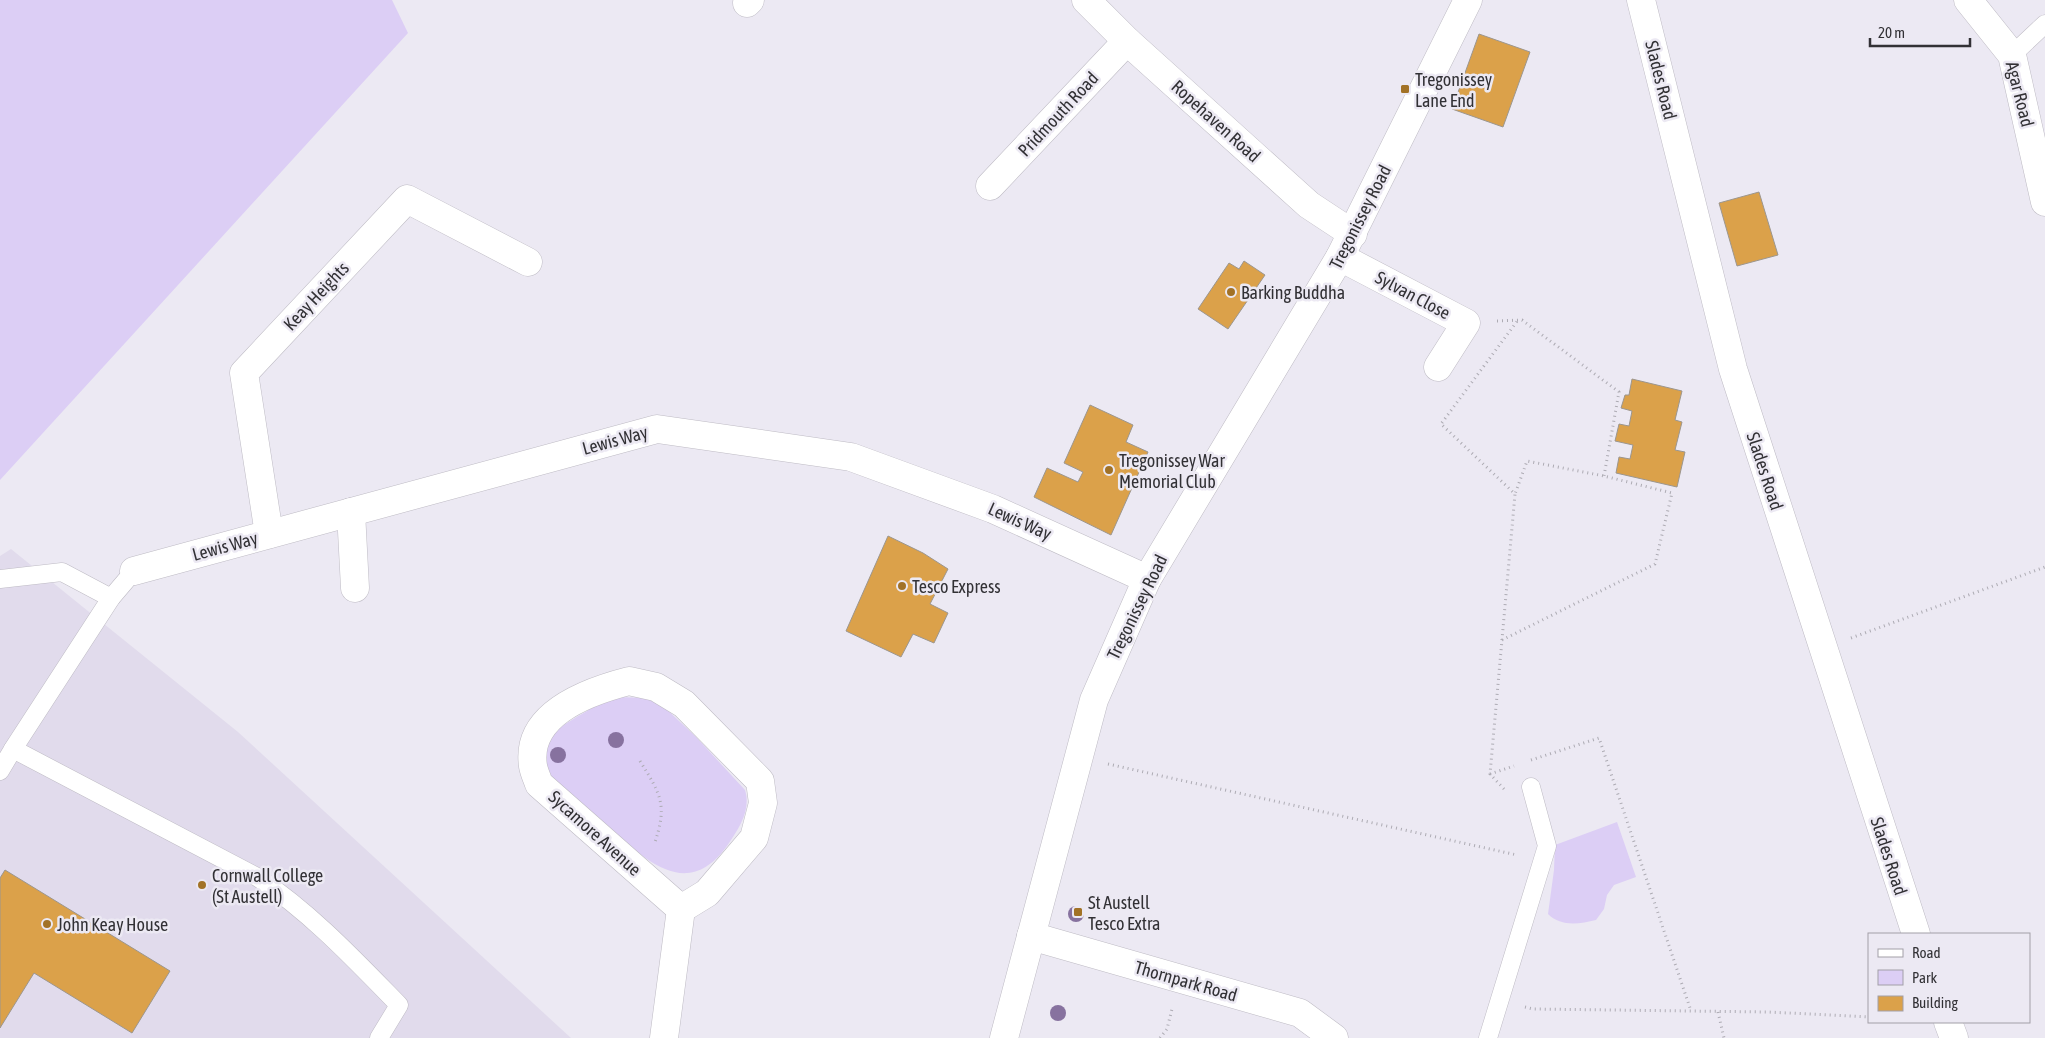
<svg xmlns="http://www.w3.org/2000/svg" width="2045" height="1038" font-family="'Asap Condensed',sans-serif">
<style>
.built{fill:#e1dbec}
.green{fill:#dccef5}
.building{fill:#dba14a;stroke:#9c968e}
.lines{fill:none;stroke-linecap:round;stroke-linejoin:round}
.service-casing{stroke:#bebbc4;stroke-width:19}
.minor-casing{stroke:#bebbc4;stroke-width:29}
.tertiary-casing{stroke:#bebbc4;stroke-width:29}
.path{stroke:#adabb3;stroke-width:3;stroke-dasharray:1 4;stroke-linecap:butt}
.service{stroke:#fff;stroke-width:18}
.minor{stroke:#fff;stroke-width:28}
.tertiary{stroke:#fff;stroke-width:28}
.tree{fill:#87729f}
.poi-dot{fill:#a27226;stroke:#ece9f3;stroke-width:2}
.labels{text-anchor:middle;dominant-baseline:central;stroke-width:5;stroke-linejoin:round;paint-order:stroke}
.poi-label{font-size:18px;fill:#323135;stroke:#ece9f3;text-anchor:start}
.street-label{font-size:18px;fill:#323135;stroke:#ece9f3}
</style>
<rect width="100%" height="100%" fill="#ece9f3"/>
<!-- built -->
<polygon class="built" points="11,549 238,732 571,1038 0,1038 0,556"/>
<!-- green -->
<g class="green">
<polygon points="0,0 392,0 408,33 0,480"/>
<path d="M617 697 646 698 661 704 696 737 745 790C751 809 740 827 729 843 689 902 648 862 609 828 590 812 571 795 551 778 534 744 555 729 582 714 593 707 604 700 617 697Z"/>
<path d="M1617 822 1636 877 1614 885 1607 895 1604 909 1596 920C1579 924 1561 927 1548 914L1554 870 1555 845Z"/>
</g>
<!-- building -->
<g class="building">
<polygon points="1479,34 1530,52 1503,127 1452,109"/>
<polygon points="1759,192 1778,255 1737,266 1719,203"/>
<polygon points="1244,261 1265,275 1228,329 1198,309 1229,263 1239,269"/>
<polygon points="1632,379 1682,391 1675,420 1682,422 1675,450 1685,452 1677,487 1616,473 1619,457 1630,459 1633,445 1615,441 1619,424 1629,426 1632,411 1621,408 1625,395 1629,395"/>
<polygon points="1090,405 1133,425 1126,442 1148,452 1111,535 1034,497 1047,468 1078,482 1083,472 1064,463"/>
<polygon points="888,536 923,553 948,569 930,604 948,613 934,643 913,634 901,657 846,631"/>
<polygon points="5,870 170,971 132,1033 34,973 0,1028 0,878"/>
</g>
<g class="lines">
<!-- service casing -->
<g class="service-casing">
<g id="service">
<polyline points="2012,55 2045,24"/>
<path d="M134 571 111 598 13 749 257 877C311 913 354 959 399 1005L379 1038"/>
<polyline points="0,579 62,572 111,598"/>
<polyline points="0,771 13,749"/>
<polyline points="1488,1038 1547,846 1531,787"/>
</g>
</g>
<!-- minor casing -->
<g class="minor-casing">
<g id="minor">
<polyline points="1086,0 1127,41 1309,205 1353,234"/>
<polyline points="1968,0 2012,55 2045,202"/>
<polyline points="747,3 750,0"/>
<polyline points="990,186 1127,41"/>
<polyline points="1340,257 1466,323 1438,367"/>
<polyline points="351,512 355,588"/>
<polyline points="269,534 244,373 407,199 528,262"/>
<polyline points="134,571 657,429 851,457 993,509 1147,579"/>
<path d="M629 681 656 687 684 704 760 781 763 803 754 838 707 893 681 909 539 784C537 778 534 772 533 766 525 713 590 691 629 681Z"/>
<polyline points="1031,936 1300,1013 1334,1038"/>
<polyline points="664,1038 681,909"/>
</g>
</g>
<!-- tertiary casing -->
<g class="tertiary-casing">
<g id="tertiary">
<polyline points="1641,0 1733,369 1916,934"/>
<polyline points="1948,1022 1954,1038"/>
<polyline points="1004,1038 1094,700 1147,579 1340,257 1468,0"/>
</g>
</g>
<!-- path -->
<g class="path">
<polyline points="1497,321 1522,320 1619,392 1604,476"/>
<polyline points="1851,638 2045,567"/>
<polyline points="1502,640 1655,564 1672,493 1604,476 1527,461 1515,494"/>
<polyline points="1531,760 1599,738 1691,1011"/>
<path d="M640 761C661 795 668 805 654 845"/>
<polyline points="1108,764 1517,855"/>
<polyline points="1490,774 1514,766"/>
<polyline points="1504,789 1490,774 1515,494 1441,424 1518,320"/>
<polyline points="1525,1007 1533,1009 1768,1012 1869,1017"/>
<polyline points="1718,1012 1724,1038"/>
<polyline points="1160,1038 1167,1029 1172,1009"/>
</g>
<!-- service -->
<use href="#service" class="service"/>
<!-- minor -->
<use href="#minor" class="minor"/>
<!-- tertiary -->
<use href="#tertiary" class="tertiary"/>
</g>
<!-- trees -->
<g class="tree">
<circle cx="616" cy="740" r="8"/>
<circle cx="558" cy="755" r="8"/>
<circle cx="1076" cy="914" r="8"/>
<circle cx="1058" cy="1013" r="8"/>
</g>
<!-- markers -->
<g class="poi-dot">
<rect x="1400" y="84" width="10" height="10" rx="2.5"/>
<circle cx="1231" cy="292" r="5"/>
<circle cx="1109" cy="470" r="5"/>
<circle cx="902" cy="586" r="5"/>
<circle cx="202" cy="885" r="5"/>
<rect x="1073" y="907" width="10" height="10" rx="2.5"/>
<circle cx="47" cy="924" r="5"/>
</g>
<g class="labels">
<!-- poi labels -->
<g class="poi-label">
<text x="1415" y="79">Tregonissey<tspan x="1415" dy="21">Lane End</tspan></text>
<text x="1241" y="292">Barking Buddha</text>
<text x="1119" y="460">Tregonissey War<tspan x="1119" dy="21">Memorial Club</tspan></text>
<text x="912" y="586">Tesco Express</text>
<text x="212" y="875">Cornwall College<tspan x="212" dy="21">(St Austell)</tspan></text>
<text x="1088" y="902">St Austell<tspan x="1088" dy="21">Tesco Extra</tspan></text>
<text x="57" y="924">John Keay House</text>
</g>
<!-- street labels -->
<g class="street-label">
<text transform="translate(1661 80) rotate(76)">Slades Road</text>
<text transform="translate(2020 94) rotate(76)">Agar Road</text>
<text transform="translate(1058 114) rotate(-47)">Pridmouth Road</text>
<text transform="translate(1216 121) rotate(42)">Ropehaven Road</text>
<text transform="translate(1360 217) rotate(-63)">Tregonissey Road</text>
<text transform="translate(1413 295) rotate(28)">Sylvan Close</text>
<text transform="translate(316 296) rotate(-47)">Keay Heights</text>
<text transform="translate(615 440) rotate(-15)">Lewis Way</text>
<text transform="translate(1765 471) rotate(72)">Slades Road</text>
<text transform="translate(1020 521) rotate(24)">Lewis Way</text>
<text transform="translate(225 546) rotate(-15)">Lewis Way</text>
<text transform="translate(1137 607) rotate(-64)">Tregonissey Road</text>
<text transform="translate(595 833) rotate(42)">Sycamore Avenue</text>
<text transform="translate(1889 856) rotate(72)">Slades Road</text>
<text transform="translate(1186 981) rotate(16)">Thornpark Road</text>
</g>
</g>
<!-- legend -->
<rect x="1868" y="933" width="162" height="90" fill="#ece9f3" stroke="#a29fa7"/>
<rect x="1878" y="949" width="25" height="8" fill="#ffffff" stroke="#a29fa7"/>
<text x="1912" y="958" font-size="15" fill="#323135">Road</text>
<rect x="1878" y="970" width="25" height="15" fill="#dccef5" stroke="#a29fa7"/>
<text x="1912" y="983" font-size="15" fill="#323135">Park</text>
<rect x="1878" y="996" width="25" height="15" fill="#dba14a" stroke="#a29fa7"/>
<text x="1912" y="1008" font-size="15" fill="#323135">Building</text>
<!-- scale -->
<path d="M1870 38v8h100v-8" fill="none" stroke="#323135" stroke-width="2.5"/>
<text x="1878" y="38" font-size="15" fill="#323135" stroke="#ece9f3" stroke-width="4" paint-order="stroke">20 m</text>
</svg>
